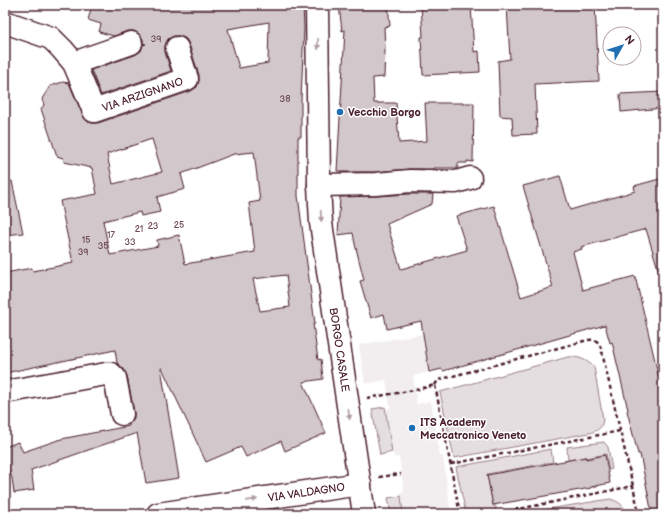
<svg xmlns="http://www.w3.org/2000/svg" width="668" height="519" font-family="'Balsamiq Sans',sans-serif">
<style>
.built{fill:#f2eeef}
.green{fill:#e5dee0;stroke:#987e86}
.building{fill:#d2c7cb;stroke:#4a1f2b;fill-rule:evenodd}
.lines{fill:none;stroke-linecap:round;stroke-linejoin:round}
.minor-casing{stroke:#4a1f2b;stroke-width:25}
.path{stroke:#4a1f2b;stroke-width:2.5;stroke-dasharray:4 3;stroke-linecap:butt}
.minor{stroke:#fff;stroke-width:22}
.oneway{fill:#ae9aa0}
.poi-dot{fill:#1f6fb2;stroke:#fff;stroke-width:1.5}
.labels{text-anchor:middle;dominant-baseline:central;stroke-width:3;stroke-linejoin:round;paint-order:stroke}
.number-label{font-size:9px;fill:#6c4953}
.street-label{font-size:11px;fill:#4a1f2b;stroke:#fff}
.poi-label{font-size:11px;font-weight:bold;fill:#4a1f2b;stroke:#fff;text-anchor:start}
</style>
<rect width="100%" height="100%" fill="#fff"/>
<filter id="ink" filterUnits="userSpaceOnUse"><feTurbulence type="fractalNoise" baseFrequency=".025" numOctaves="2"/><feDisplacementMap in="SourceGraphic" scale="8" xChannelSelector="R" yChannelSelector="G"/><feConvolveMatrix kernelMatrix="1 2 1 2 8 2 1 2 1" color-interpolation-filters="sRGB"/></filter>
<g filter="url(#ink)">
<!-- built -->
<polygon class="built" points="423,334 429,372 413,376 417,404 431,401 440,456 443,456 451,514 404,514 400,492 404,491 399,457 394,458 386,409 390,408 386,380 365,384 359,345"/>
<!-- green -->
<g class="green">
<path d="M568 357C578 356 587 360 594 367L603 419C602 429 597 431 589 433L454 458 440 392Z"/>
<polygon points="385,407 392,452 380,455 372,409"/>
<polygon points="604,442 608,447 612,469 609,470 606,454 586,458 586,457 568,460 567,447"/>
<path d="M551 449 553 462 487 474 493 506H496C496 508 496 510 493 512 489 515 472 514 466 514L456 467Z"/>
<polygon points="401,496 403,514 391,514 388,498"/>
<path d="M610 499C618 501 624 505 627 514H518Z"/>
</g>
<!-- building -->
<g class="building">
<path d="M92 5H303L304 27 301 101V137H298V196L315 324H313L318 360 321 359 323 379 303 382 326 433 285 451 281 441 246 457 241 447 206 462 162 368H161L179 478 146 483 137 433 31 470 34 490 14 493 12 478 5 461V447L18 442 23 452 61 439 129 426V424L130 423 134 418V412L127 376 124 369 117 363 115 350 5 373V273L32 268 33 271 73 263 60 201 97 194 92 168 64 162 63 158 57 156 41 109 44 105 42 99 50 86 63 82 69 83 83 116 87 121 92 123H98L191 91 197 87 199 81V75L189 44 186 39 180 36H174L168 39 165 46V52L171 71 101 95 91 70 135 55 141 51 143 45 146 44 143 43V39L139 34 134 31H127L114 36 99 32 101 24 88 20ZM269 22 268 63 239 68 228 29ZM152 139 162 172 113 184 107 154ZM254 152 260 201 249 203 255 252 185 264 179 235 157 240 158 246 110 255 103 221 140 212 141 216 160 212 157 197 185 189 181 174 234 154ZM286 275 290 307 260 311 253 279Z"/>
<polygon points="339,5 388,5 390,26 384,27 385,49 384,77 373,78 374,103 396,103 399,143 427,141 425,103 474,103 473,162 467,161 467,163 458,163 458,168 434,168 434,169 409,169 375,172 341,172 341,171 337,171 345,30 342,31"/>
<polygon points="421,5 471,5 474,52 479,51 480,72 423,75 421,37 423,37"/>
<polygon points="507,5 595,5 599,81 535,84 537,134 513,135 512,117 500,116 498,61 510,59"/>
<polygon points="663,92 663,108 621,112 620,94"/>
<polygon points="560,176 570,210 635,191 634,186 663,178 663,271 659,272 646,229 581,247 582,249 573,252 583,290 635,276 663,395 663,514 652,514 640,454 638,454 627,411 628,410 612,342 610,343 605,325 443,371 442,369 429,372 421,321 387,329 384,314 371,318 360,281 364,280 355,244 353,233 338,235 340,197 376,196 410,194 433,194 432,204 387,224 401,269 467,250 456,216 494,206 521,297 553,287 523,186"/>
<polygon points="12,181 23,233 5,235 5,182"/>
<polygon points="605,455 610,483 591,487 591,488 493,505 487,475 586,457 586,459"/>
</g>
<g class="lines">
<!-- minor casing -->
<g class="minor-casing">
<g id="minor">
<path id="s1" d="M317 5 319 185 321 223 364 514"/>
<path id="s2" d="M5 22 51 38 62 49 74 63 94 111 187 79 177 48"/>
<polyline points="74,63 131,43"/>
<polyline points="319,185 376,184 410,181 456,182 470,178"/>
<polyline points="5,392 106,374 111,374 115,378 122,414"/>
<path id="s3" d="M158 514 360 484"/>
</g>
</g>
<!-- path -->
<g class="path">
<path d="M435 385 438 380 588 340C596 339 598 341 601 348L633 486"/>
<polyline points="367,398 415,390 435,385 460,514"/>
<polyline points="451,464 620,431"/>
<polyline points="379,477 401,474"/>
<polyline points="494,514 633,486 639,514"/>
</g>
<!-- minor -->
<use href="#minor" class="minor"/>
</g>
<!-- one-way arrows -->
<defs><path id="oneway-solid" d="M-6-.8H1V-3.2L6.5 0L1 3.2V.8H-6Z"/></defs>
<g class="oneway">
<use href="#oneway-solid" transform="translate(318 44) rotate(89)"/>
<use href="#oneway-solid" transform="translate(321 216) rotate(87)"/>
<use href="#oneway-solid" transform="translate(349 414) rotate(82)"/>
<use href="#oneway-solid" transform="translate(252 500) rotate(-8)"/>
</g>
</g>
<!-- markers -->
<g class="poi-dot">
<circle cx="340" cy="112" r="4"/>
<circle cx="412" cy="428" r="4"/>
</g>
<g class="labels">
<!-- number labels -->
<g class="number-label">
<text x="156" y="39">39</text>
<text x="285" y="99">38</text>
<text x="179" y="225">25</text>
<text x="153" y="226">23</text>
<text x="139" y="229">21</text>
<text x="111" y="235">17</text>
<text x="86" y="240">15</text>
<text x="130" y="242">33</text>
<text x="103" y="246">35</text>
<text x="83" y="252">39</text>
</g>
<!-- street labels -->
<g class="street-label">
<text stroke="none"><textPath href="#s2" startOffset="186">VIA ARZIGNANO</textPath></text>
<text stroke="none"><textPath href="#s1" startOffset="346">BORGO CASALE</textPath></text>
<text stroke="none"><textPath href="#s3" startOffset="150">VIA VALDAGNO</textPath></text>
</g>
<!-- poi labels -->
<g class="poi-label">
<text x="348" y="112">Vecchio Borgo</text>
<text x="420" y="422">ITS Academy<tspan x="420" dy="13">Meccatronico Veneto</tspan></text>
</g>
</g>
<!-- margin -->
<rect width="668" height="519" fill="none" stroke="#fff" stroke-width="20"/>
<rect x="10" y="10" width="648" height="499" fill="none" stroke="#4a1f2b" stroke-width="1.5" filter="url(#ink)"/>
<!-- north arrow -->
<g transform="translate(622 46) rotate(51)"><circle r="19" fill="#ffffff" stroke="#b7a5aa"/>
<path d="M0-3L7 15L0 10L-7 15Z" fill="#1f6fb2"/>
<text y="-6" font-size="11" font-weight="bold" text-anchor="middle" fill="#4a1f2b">N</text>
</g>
</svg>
